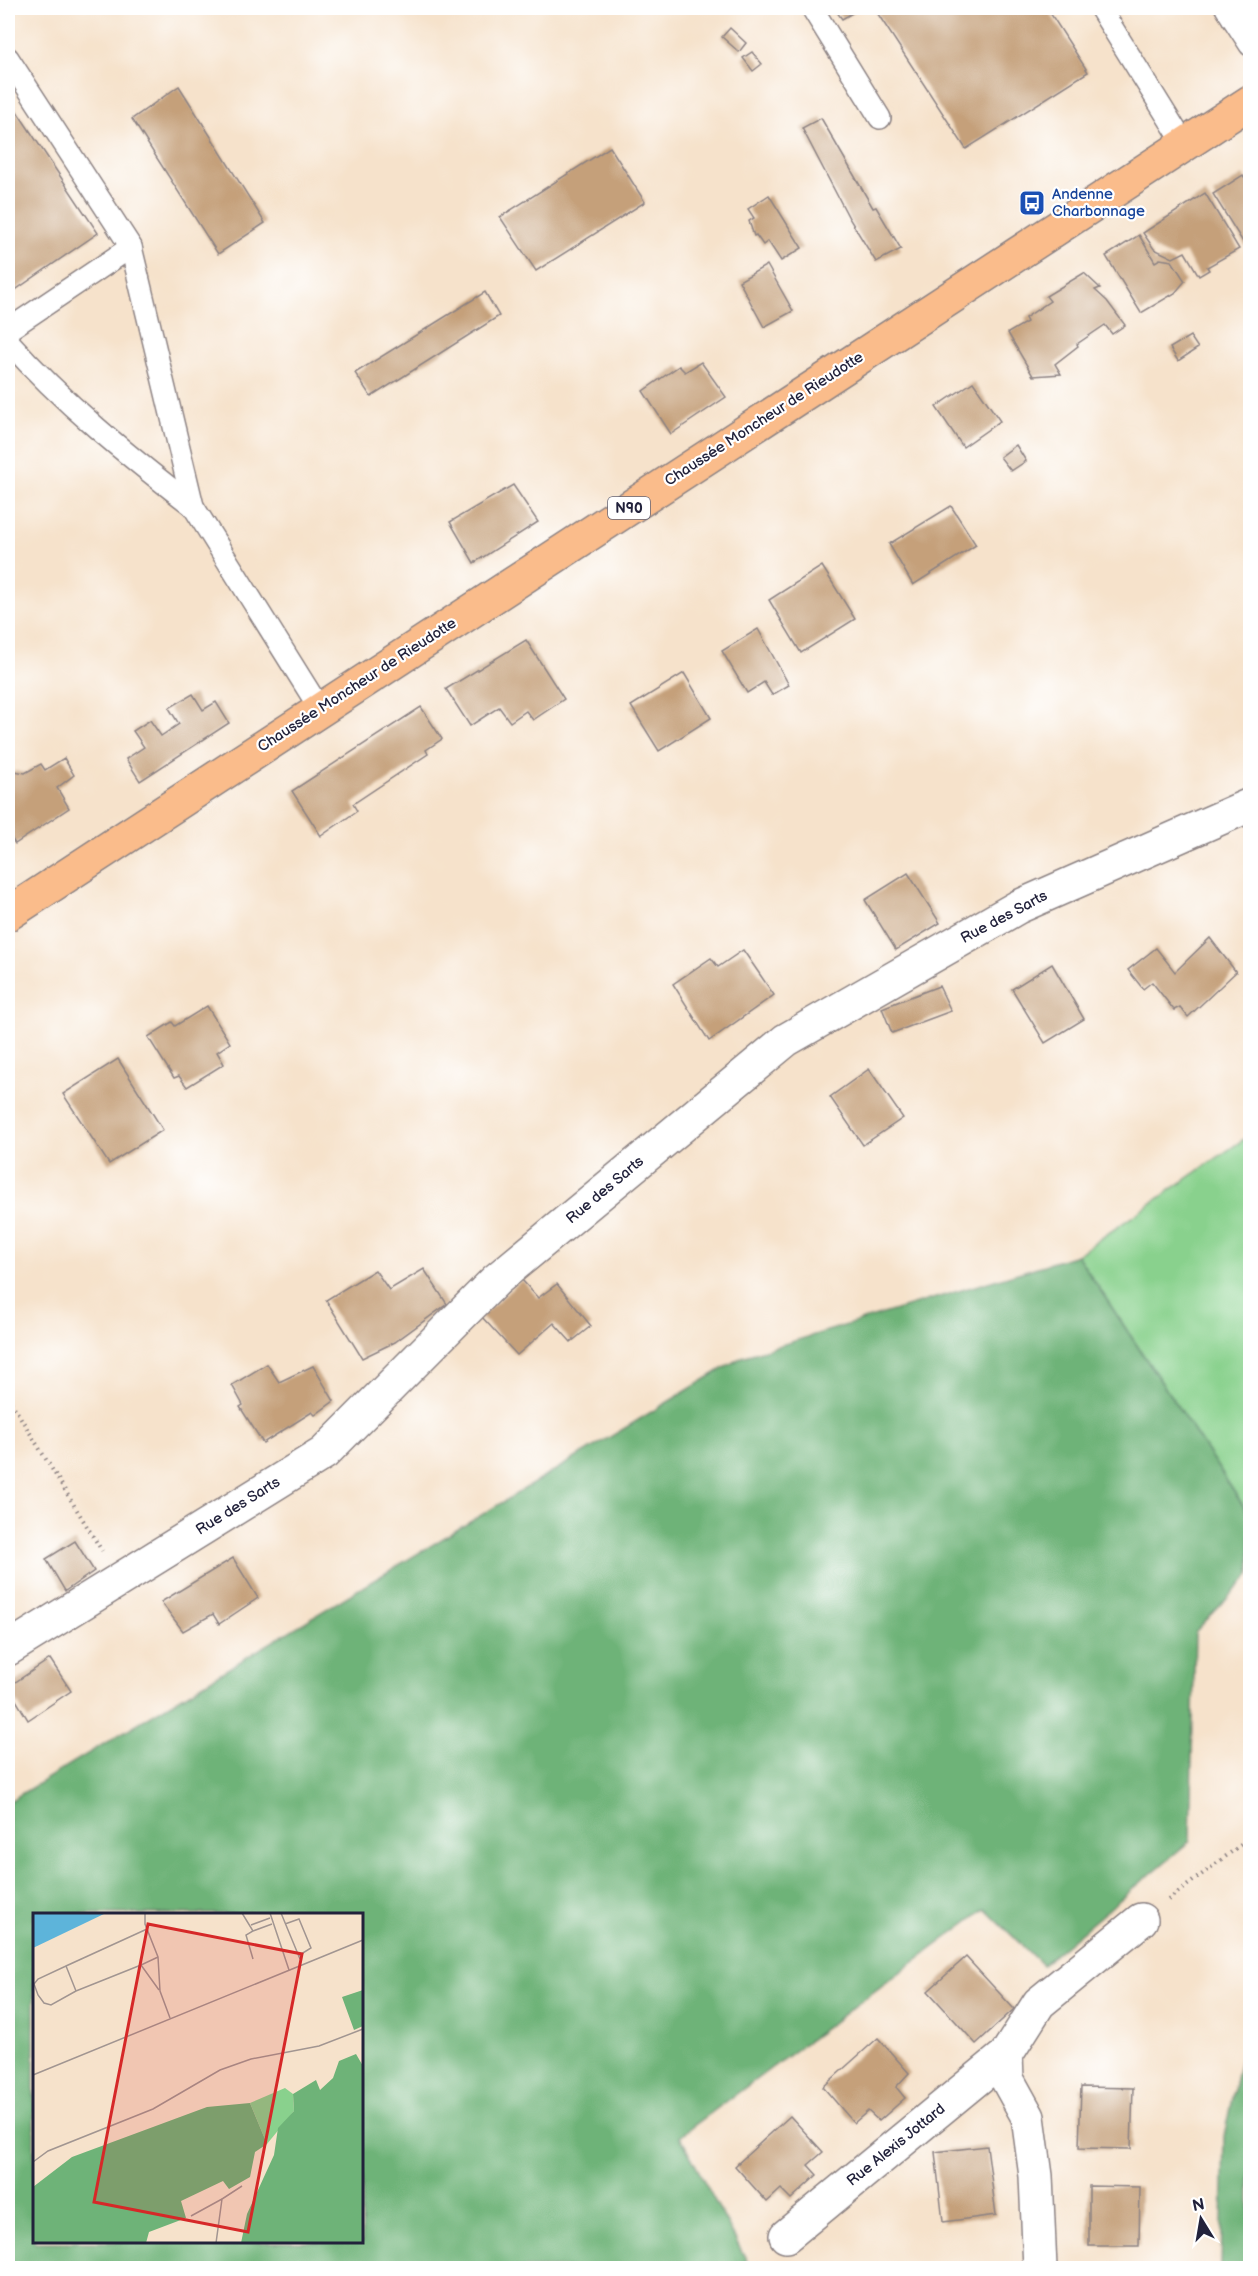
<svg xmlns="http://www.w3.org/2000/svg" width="1258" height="2276" font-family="'Balsamiq Sans',sans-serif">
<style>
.green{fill:#89d18d;stroke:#567a64;stroke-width:1.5}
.forest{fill:#6eb378;stroke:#486a5a;stroke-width:1.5;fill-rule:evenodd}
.building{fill:#c5a07a}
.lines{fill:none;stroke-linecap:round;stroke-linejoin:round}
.lane-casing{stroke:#8c8283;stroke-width:24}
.street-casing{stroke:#8c8283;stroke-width:36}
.primary-casing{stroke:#8c8283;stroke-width:36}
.path{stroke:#8c8283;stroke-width:4;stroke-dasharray:1.5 4.5;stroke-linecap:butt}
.lane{stroke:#fff;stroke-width:21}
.street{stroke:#fff;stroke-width:33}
.primary{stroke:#fabc8b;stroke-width:33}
.labels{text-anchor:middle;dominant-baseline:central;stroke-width:4.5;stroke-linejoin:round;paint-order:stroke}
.shield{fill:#fff;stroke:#646476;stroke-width:1.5}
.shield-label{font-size:14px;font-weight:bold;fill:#22223b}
.transit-label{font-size:15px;fill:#164399;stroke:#fff;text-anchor:start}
.street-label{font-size:15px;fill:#22223b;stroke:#fff}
.inset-road{fill:none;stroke:#a19591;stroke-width:1.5}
.view{fill:#d62828;fill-opacity:0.15;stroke:#d62828;stroke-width:3}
.inset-edge{fill:none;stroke:#22223b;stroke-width:3}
</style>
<rect width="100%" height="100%" fill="#fff"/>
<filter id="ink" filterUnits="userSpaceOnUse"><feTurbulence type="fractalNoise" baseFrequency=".0167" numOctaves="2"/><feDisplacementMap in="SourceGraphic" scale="12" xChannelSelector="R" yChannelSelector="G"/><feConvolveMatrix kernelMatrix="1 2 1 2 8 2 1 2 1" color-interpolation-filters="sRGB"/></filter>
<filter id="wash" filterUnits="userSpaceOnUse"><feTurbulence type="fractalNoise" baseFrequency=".008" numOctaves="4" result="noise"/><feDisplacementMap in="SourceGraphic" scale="24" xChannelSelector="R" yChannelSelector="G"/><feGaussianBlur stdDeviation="1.35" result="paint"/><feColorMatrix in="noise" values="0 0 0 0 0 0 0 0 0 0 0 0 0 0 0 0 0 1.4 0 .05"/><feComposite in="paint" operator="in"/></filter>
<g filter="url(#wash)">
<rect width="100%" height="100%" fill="#f6e2cb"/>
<!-- green -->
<polygon class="green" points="1250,1135 1250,1516 1077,1255"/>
<!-- forest -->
<g class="forest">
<path d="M1077 1255 1250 1516V1575L1195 1632 1190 1841 1042 1965 985 1909 680 2136 747 2261 735 2268H8V1802L742 1357ZM34 1914H362V2242H34Z"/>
<polygon points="1250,2012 1250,2268 1221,2268 1224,2136"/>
</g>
<g id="blocks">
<!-- building -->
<g class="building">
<polygon points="834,8 861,8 842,19"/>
<polygon points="874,8 1047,8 1088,72 966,149"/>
<polygon points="730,28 746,43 739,52 722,37"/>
<polygon points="752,52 762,64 753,71 743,58"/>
<polygon points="179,86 265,223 218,254 132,119"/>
<polygon points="8,98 98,233 8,295"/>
<polygon points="821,118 873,208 876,207 901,249 876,262 849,218 802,128"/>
<polygon points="610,147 645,202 536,271 500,217"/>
<polygon points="1243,175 1250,188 1250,244 1246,247 1213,194"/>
<polygon points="1205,193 1239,249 1207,267 1209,270 1199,276 1185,252 1173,258 1154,249 1143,233"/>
<polygon points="769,195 802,248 781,261 768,241 763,245 756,235 754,236 749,221 754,218 748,209"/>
<polygon points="1139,235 1155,262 1160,259 1172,261 1185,281 1175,293 1141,313 1106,256"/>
<polygon points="767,265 793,311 764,327 739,281"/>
<polygon points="1084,273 1100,288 1095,290 1107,301 1125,325 1112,334 1105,325 1077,344 1078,346 1055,364 1061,374 1033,376 1008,333 1027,322 1025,318 1050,301 1046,296"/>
<polygon points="485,292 499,316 371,397 355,373"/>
<polygon points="1190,336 1198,348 1178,361 1170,348"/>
<polygon points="701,362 726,397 671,434 643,391 679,366 685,372"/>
<polygon points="973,382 1000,421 963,447 936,407"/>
<polygon points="1016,445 1026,461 1011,471 1000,457"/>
<polygon points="513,485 538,522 474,563 450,522"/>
<polygon points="951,506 976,545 913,585 889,544"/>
<polygon points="822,566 855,619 801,653 769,600"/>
<polygon points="758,629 789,685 772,695 764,682 747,693 722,651"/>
<polygon points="526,640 564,699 533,720 526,711 510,722 499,707 470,726 446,689"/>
<polygon points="684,673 711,718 659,751 631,706"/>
<polygon points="193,694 203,710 216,702 229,723 140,781 126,759 144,747 133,731 150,720 161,736 179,724 169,708"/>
<polygon points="421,707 442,739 426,750 428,754 353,804 357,811 321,836 292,791"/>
<polygon points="64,758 74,775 57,788 69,808 15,844 8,833 8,777 15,771 25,773 41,764 45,770"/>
<polygon points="908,873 940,923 896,950 865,900"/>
<polygon points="1210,938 1236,972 1188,1017 1180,1007 1174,1010 1152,982 1143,989 1128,970 1156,948 1175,972"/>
<polygon points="743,950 774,995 709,1041 673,984 711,958 718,967"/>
<polygon points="1052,964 1084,1019 1045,1043 1012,989"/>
<polygon points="939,986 951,1011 892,1033 882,1008"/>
<polygon points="207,1006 230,1043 217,1052 224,1064 187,1087 179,1076 174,1078 148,1037 172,1022 175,1026"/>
<polygon points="118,1059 163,1130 109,1164 63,1094"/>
<polygon points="869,1069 903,1118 863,1145 830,1097"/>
<polygon points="424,1269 447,1304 395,1342 362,1358 326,1300 375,1270 389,1290"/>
<polygon points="522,1280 538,1298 557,1284 591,1326 571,1342 554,1323 517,1355 481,1316"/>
<polygon points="267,1364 279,1382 313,1366 334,1401 315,1415 312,1412 263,1443 240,1407 243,1405 232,1385"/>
<polygon points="75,1541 94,1571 65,1591 46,1559"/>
<polygon points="233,1558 258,1598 219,1624 213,1614 183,1631 161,1602"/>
<polygon points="50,1659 71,1691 28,1720 8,1687"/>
<polygon points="966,1957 1014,2009 976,2044 928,1991"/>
<polygon points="878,2038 909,2073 896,2087 905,2098 879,2121 868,2111 854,2123 823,2087"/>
<polygon points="1081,2087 1133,2088 1131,2149 1079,2148"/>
<polygon points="790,2116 823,2152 808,2165 817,2175 791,2199 781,2189 767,2202 735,2166"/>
<polygon points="987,2146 996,2215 943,2222 935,2152"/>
<polygon points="1089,2186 1140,2187 1139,2246 1089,2246"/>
</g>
</g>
</g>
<g filter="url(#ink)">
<use href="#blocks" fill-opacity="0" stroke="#8c8283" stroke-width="1.5"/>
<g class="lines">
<!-- lane casing -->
<g class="lane-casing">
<g id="lane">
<polyline points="812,8 880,118"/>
<polyline points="1100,8 1185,145"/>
<polyline points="1226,8 1250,45"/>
<polyline points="1233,19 1250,8"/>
<polyline points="8,58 131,247 193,506 320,709"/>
<polyline points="8,330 131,247"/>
<path d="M8 341C63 403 127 455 193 506"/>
</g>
</g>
<!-- street casing -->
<g class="street-casing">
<g id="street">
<polyline points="8,1649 324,1453 496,1280 786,1040 1018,907 1250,805"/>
<polyline points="786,2236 1006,2055"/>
<polyline points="1040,2268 1036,2176 1028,2117 1007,2079 1006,2055 1039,2003 1141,1920"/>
</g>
</g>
<!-- primary casing -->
<g class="primary-casing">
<polyline id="primary" points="8,914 1250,102"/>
</g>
<!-- path -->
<g class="path">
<polyline points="8,1397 102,1551"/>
<polyline points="1168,1900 1250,1838"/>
</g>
<!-- lane -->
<use href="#lane" class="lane"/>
<!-- street -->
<use href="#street" class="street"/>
<!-- primary -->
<use href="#primary" class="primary"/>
</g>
</g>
<!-- icons -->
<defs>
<g id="bus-square" transform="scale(1.35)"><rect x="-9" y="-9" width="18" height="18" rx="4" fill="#1a4fb4" stroke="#fff"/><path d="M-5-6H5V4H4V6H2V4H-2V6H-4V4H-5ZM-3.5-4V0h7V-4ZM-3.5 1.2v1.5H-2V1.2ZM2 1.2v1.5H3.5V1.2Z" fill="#fff"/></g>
</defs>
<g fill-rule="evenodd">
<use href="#bus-square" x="1032" y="203"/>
</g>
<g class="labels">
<!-- shield labels -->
<rect class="shield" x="608" y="497" width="42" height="22" rx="4.5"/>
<g class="shield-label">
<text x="629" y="508">N90</text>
</g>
<!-- transit labels -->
<g class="transit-label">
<text x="1052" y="194">Andenne<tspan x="1052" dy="17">Charbonnage</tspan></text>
</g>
<!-- street labels -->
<g class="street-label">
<text transform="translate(764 419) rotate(-33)">Chaussée Moncheur de Rieudotte</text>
<text transform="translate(357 685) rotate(-33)">Chaussée Moncheur de Rieudotte</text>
<text transform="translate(1004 917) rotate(-28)">Rue des Sarts</text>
<text transform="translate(605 1190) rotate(-40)">Rue des Sarts</text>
<text transform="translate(238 1506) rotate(-32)">Rue des Sarts</text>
<text transform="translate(896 2145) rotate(-39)">Rue Alexis Jottard</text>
</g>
</g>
<!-- overview -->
<g transform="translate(33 1913)">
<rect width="330" height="330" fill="#f6e2cb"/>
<path d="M252 175 260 181 261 198 234 231 217 190Z" fill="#89d18d"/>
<path d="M330 77V113L321 117 309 84ZM323 141 330 153V330H208L214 301 241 242 245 215 261 198 260 181 283 167 287 177 300 165 306 148ZM217 190 234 231 222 239 217 264 196 276 190 268 148 288 153 305 116 319 113 330H0V274L39 244 174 194Z" fill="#6eb378"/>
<path d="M0 0H73L0 35Z" fill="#5db4da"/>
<path class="inset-road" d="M112 0V11L125 44 127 78 137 105M209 0 220 18 213 22 220 46M237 0 256 57M248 0 267 46M252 11 266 6 278 35 265 43M218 12 237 5M220 18 239 11M125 44 108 52 126 77M108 52 43 78 33 53 114 16M33 53 5 66 1 71 5 82 11 90 18 92 43 78M0 162 330 27M0 249 15 238 120 196 187 157 218 146 286 133 330 116M158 303 189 286M183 330 189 286 209 273"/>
<path class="view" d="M115 11 269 41 215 319 61 289Z"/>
<rect width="330" height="330" class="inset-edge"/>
</g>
<!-- margin -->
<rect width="1258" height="2276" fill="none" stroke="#fff" stroke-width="30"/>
<!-- north arrow -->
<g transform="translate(1201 2219) rotate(349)" stroke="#ffffff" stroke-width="4.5" paint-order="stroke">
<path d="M0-4.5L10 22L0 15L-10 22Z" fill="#22223b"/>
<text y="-9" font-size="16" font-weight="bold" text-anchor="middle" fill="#22223b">N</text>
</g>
</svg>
